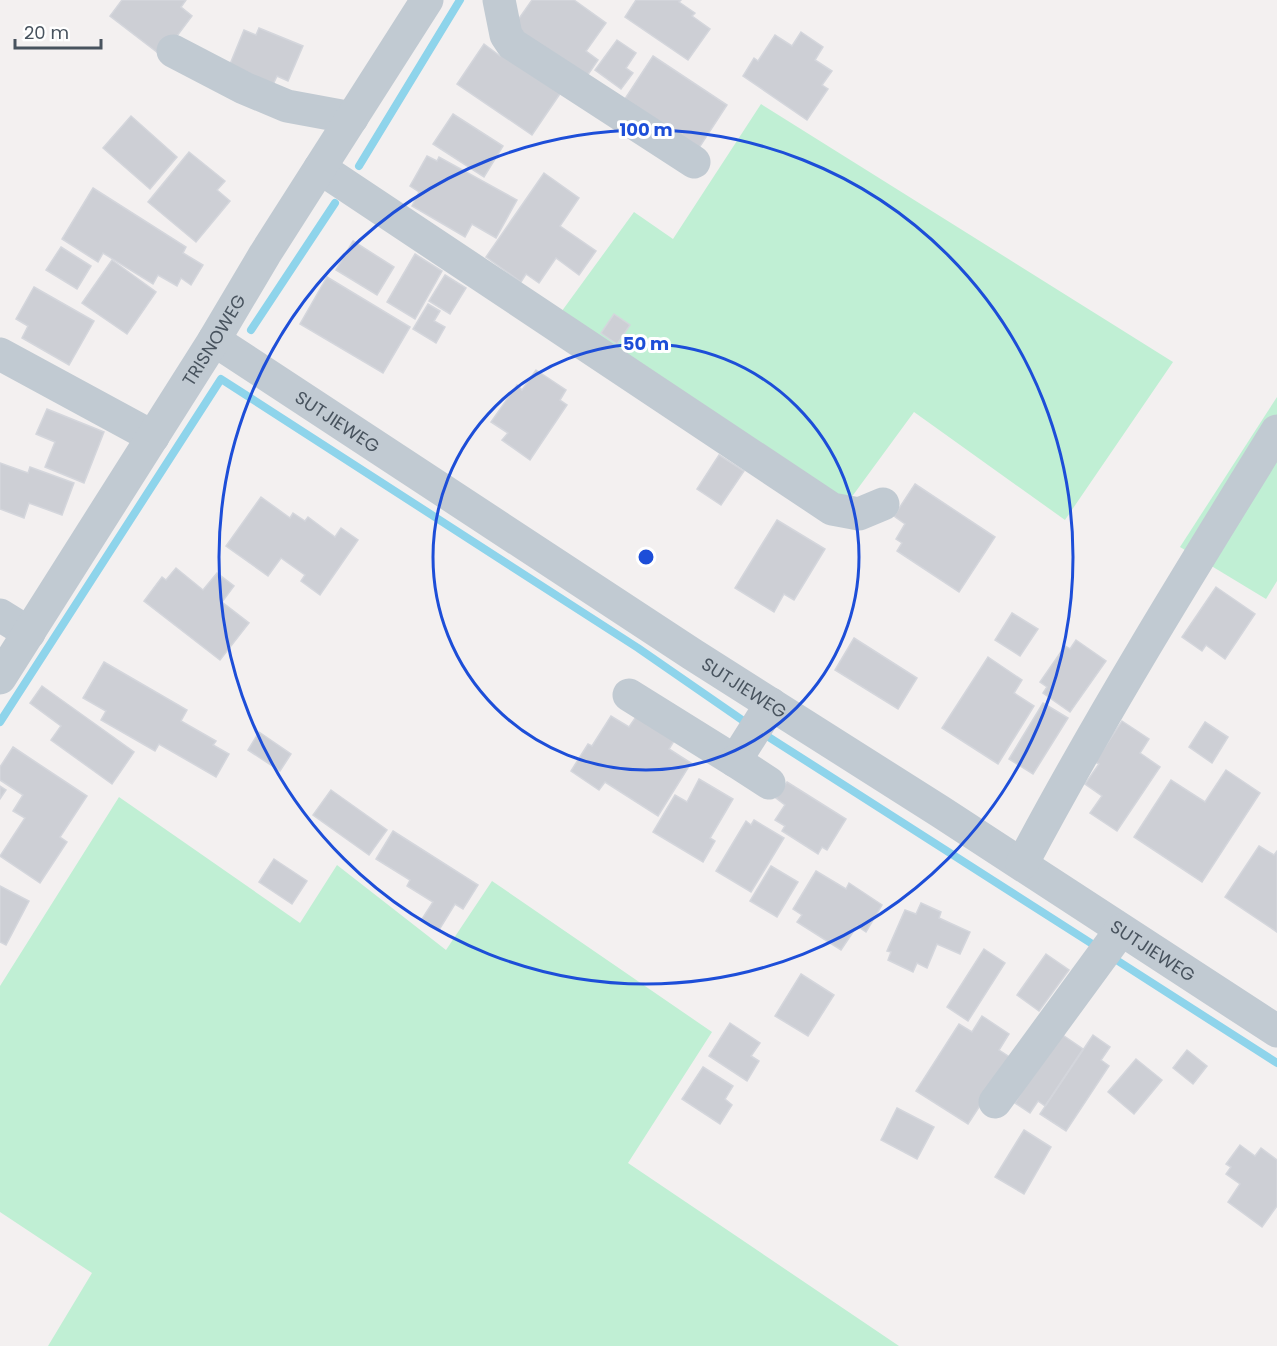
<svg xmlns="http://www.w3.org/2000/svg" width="1277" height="1346" font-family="Poppins,sans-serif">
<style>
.green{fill:#c0efd4}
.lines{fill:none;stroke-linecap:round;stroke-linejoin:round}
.stream{stroke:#8ed4eb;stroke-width:8}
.building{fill:#cdcfd5;stroke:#d4d6dc;stroke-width:1.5}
.minor{stroke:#c1cad2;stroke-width:33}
.ring{fill:none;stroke:#1d4ed8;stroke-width:3}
.labels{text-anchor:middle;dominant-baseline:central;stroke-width:6;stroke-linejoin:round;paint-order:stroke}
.street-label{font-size:18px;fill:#48535e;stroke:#fff}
.centre{fill:#1d4ed8;stroke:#fff;stroke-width:3}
.ring-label{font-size:18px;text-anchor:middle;font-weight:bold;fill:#1d4ed8;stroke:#fff;stroke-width:6;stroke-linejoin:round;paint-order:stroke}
</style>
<rect width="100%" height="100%" fill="#f3f0f0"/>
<!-- green -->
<g class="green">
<polygon points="761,104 1173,362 1065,520 914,412 848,502 559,315 634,212 673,239"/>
<polygon points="1277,397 1277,581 1266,599 1180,547"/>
<polygon points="119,797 300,923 337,865 446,950 492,881 712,1032 628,1163 899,1346 48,1346 92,1273 0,1212 0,986"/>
</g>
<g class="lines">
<!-- stream -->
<g class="stream">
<polyline points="359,166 460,0"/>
<polyline points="251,330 335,203"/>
<polyline points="0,722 221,379 638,648 745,722"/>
<polyline points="764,734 1097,947"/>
<polyline points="1118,961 1277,1063"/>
</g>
</g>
<!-- building -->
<g class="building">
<polygon points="122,0 186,0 181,7 192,16 162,56 110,16"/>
<polygon points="532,0 574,0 606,23 586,51 598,60 585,79 513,27"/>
<polygon points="636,0 681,0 679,2 695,13 692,16 710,29 688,60 625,17"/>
<polygon points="259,28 303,46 288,81 277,76 272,87 228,69 244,30 256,35"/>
<polygon points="801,32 823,47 815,60 832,71 822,85 828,89 807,120 743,76 754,58 758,61 775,35 792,46"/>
<polygon points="617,40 636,53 626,68 633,73 621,89 595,70"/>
<polygon points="484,44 500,56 504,51 568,82 532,135 457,84"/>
<polygon points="653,56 727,105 693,157 619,108"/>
<polygon points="453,114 503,146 484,177 433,144"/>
<polygon points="131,116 177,157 150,189 103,148"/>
<polygon points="189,152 225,181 217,190 230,201 196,242 148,202"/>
<polygon points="427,156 437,161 439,157 517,200 496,238 472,224 465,237 412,206 419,192 410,186"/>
<polygon points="544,173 579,198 560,226 596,251 579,275 556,258 539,283 526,274 521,282 486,257"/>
<polygon points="93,188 186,247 183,253 203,265 191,285 181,278 177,286 158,275 153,284 103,253 98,262 62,239"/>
<polygon points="353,241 394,267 377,295 336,270"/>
<polygon points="61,247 91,266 77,289 46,270"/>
<polygon points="415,254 442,271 415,319 387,302"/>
<polygon points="112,260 156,292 127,334 82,303"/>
<polygon points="445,275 466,288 450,314 429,301"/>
<polygon points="327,277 410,327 383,373 300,324"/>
<polygon points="34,287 94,321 69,365 22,338 28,326 16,319"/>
<polygon points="428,304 440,311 434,321 445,327 436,343 413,329"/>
<polygon points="614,314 630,325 617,344 601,333"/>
<polygon points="536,370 566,390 560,400 567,405 530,460 502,440 508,433 491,422 517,385 522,390"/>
<polygon points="47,409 104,432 84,483 45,467 55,442 36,434"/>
<polygon points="719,455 744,471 721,505 697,489"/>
<polygon points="0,463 28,473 30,467 74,483 62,515 29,503 24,518 0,509"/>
<polygon points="915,484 995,537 959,592 897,551 902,543 896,539 905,524 894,516"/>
<polygon points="261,497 290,518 293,513 305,521 308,517 335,537 341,528 358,540 320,595 301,581 305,575 281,558 268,576 226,546"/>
<polygon points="777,520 825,549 794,600 784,594 774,612 735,588"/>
<polygon points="176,568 203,590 217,573 234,586 222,602 249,623 220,660 144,601 162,577 166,580"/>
<polygon points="1216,587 1255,614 1225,659 1206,645 1202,651 1182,637"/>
<polygon points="1012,613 1038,629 1020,656 995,640"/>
<polygon points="854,638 917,678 898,709 835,670"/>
<polygon points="1076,640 1106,661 1070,712 1043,693 1047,687 1040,682 1065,646 1070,649"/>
<polygon points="988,657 1022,680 1014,693 1034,706 998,764 942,728"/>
<polygon points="104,662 187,710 181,721 216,741 213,745 229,754 216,777 159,744 155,751 101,720 106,711 83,698"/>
<polygon points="42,686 134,752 112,784 51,740 61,726 30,703"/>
<polygon points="1043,703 1068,718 1033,774 1009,759"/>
<polygon points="638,714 674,741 669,749 691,763 658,816 605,782 599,790 571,771 588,744 592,746 611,716 629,727"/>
<polygon points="1122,721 1149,739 1140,753 1160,767 1117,831 1090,813 1102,796 1085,784 1099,764 1095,762"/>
<polygon points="1205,722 1228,737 1212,763 1189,747"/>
<polygon points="259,732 291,754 280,771 248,750"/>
<polygon points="13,747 87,796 60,837 67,842 40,883 0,856 25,818 13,811 23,795 0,780 0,767"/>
<polygon points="1226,770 1260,793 1202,882 1134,837 1171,780 1205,802"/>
<polygon points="699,779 733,799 710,838 715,841 703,862 653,832 675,795 687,802"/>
<polygon points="787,782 846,819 827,850 822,847 818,854 782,831 785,826 775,820 785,805 776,798"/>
<polygon points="0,786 6,790 0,799"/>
<polygon points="331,790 387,830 369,855 313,815"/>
<polygon points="754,820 784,838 751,892 716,871 746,821 751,825"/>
<polygon points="393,831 478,885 463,909 455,904 439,930 422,919 433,902 407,886 410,880 376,859"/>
<polygon points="1259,846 1274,855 1277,851 1277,932 1225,897"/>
<polygon points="274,859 307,881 292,904 259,882"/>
<polygon points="771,866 798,882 777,917 750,901"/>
<polygon points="816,871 846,889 849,883 882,905 866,932 857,926 841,950 797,922 802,915 793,909"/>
<polygon points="0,886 29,901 6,945 0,942"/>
<polygon points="921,903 941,912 939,918 970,932 960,954 937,944 927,968 917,963 913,972 888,960 891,952 887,951 905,910 916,914"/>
<polygon points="984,949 1005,963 968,1021 947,1007"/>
<polygon points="1046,954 1069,970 1039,1011 1017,995"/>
<polygon points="801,974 834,995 808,1036 775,1016"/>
<polygon points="982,1016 1009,1034 999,1050 1011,1058 968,1124 916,1091 959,1024 972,1032"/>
<polygon points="730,1023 760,1043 751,1056 759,1061 747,1081 709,1056"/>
<polygon points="1051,1027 1083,1049 1045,1106 1038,1101 1030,1113 1015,1103 1022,1091"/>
<polygon points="1093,1035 1110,1047 1101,1060 1109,1066 1066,1131 1040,1114"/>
<polygon points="1187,1050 1207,1066 1193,1084 1173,1068"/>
<polygon points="1136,1059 1162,1080 1134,1114 1108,1092"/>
<polygon points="703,1067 733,1086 725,1099 732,1105 720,1124 682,1099"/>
<polygon points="897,1108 934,1127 917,1159 881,1140"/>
<polygon points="1024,1130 1051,1147 1024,1194 995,1177"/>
<polygon points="1240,1145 1255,1156 1261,1148 1277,1160 1277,1206 1262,1227 1228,1202 1240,1184 1226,1174 1231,1167 1226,1164"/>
</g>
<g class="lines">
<!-- minor -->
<g class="minor">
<polyline points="499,0 506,35 512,44 694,162"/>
<polyline points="173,51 244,88 287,106 352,118"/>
<polyline points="320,168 832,509 859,514 883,504"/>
<path id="s1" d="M214 340 692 654 941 812 1277 1031"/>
<polyline points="0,354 153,437"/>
<polyline points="0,615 29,633"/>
<path id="s2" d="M0 678 214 340 265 254 427 0"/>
<polyline points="629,695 735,761 771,704"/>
<polyline points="735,761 769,783"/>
<path d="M1022 864C1100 717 1189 573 1277 431"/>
<polyline points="995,1102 1121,930"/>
</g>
</g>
<!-- distance rings -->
<g class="ring">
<circle cx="646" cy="557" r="213"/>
<circle cx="646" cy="557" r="427"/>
</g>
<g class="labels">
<!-- street labels -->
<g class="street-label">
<text stroke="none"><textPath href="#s2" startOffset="400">TRISNOWEG</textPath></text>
<text stroke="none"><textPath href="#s1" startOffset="148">SUTJIEWEG</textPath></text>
<text stroke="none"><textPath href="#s1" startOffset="634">SUTJIEWEG</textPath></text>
<text stroke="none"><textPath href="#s1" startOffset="1120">SUTJIEWEG</textPath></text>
</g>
</g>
<circle cx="646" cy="557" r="9" class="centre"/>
<g class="ring-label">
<text x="646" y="136">100 m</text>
<text x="646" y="350">50 m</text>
</g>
<!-- scale -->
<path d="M15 39v9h86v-9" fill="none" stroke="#48535e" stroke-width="3"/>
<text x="24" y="39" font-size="18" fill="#48535e" stroke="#ffffff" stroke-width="4.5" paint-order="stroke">20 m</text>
</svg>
